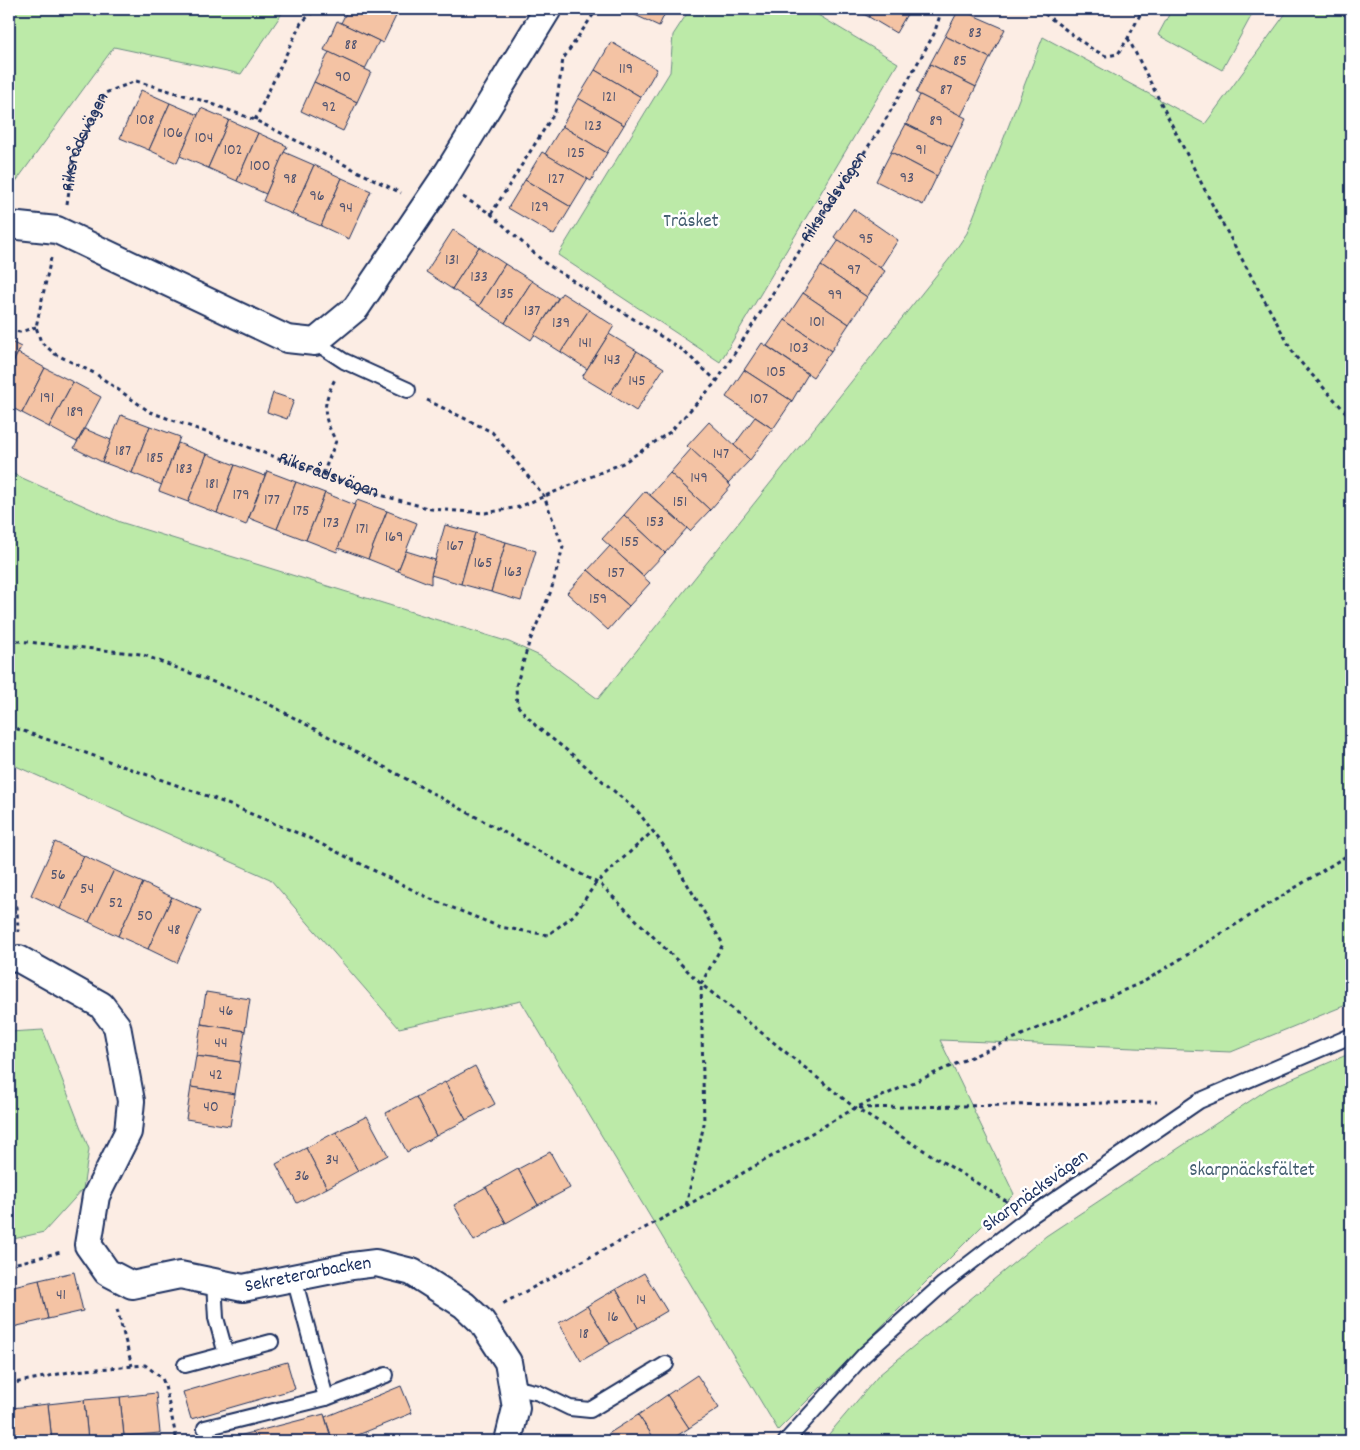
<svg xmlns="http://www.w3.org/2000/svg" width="1360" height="1450" font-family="Dekko,sans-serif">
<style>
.green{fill:#bceaa8;stroke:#6c8c83}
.building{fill:#f4c3a4;stroke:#1b2f5e}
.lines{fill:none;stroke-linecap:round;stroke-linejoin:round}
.lane-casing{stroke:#1b2f5e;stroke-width:18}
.street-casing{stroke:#1b2f5e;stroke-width:30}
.path{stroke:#1b2f5e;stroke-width:3;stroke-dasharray:4 4;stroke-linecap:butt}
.lane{stroke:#fff;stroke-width:14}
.street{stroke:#fff;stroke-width:26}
.labels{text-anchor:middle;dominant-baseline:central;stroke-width:5;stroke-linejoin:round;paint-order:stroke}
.number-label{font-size:16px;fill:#515470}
.street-label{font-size:19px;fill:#1b2f5e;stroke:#fff}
.park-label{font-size:19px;fill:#435e70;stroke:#fff}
</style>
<rect width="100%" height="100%" fill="#fcede4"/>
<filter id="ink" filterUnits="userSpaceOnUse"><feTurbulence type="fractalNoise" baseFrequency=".02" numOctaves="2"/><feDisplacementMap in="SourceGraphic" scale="10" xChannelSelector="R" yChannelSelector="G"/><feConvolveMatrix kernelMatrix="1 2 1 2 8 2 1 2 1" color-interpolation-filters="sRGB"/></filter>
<g filter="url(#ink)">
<!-- green -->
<g class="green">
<polygon points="9,9 285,9 241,74 114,47 9,191"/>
<polygon points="690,9 808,9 898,63 720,362 558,255 670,72 673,35"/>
<polygon points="1172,9 1255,9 1222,70 1158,35"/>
<polygon points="1289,9 1351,9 1351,1003 1231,1052 940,1040 1014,1194 778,1430 521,1001 399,1028 270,879 9,763 9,472 120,522 509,642 540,656 598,699 950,258 967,233 1043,37 1205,124"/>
<polygon points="43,1030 89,1149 83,1189 44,1232 9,1240 9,1032"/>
<polygon points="1351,1053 1351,1441 823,1441 879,1375 1046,1236 1268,1089"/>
</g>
<!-- building -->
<g class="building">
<polygon points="348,9 387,9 397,14 383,43 341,23"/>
<polygon points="622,9 667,9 659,26"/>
<polygon points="854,9 873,9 869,17"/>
<polygon points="873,9 910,9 896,33 869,17"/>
<polygon points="959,9 1005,29 990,58 945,36"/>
<polygon points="337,21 379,41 365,69 324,50"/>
<polygon points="945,36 990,58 976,87 930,64"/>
<polygon points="611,42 657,69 641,97 595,70"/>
<polygon points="329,52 371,72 357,102 314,82"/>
<polygon points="930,64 976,87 961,116 916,93"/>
<polygon points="595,70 641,97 624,125 578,98"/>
<polygon points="314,82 357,102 343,131 301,111"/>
<polygon points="141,90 170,103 149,150 120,138"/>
<polygon points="920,95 966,118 952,147 906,124"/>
<polygon points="578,98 624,125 607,153 562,126"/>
<polygon points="170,103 198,115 177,163 149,150"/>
<polygon points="201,108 229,120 208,168 180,156"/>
<polygon points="229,120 258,133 237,181 208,168"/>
<polygon points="906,124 952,147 937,176 891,152"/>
<polygon points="562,126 607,153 591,181 545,154"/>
<polygon points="258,133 287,146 266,194 237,181"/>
<polygon points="284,152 314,165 292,214 263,201"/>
<polygon points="542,152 588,179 571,207 525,180"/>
<polygon points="891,152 937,176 923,205 876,181"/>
<polygon points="314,165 342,178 321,226 292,214"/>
<polygon points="342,178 371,191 349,239 321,226"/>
<polygon points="525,180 571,207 554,235 508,208"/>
<polygon points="853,209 898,240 880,268 834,237"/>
<polygon points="453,230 479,247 452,289 426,272"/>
<polygon points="839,240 885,271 867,297 821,266"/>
<polygon points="479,247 505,264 479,306 452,289"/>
<polygon points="505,264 532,281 505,323 479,306"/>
<polygon points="821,266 867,297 849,324 803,293"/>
<polygon points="532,281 558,298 531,340 505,323"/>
<polygon points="562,293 589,310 561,352 534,335"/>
<polygon points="803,293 849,324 831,351 785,320"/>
<polygon points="589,310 614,326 587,369 561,352"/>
<polygon points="785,320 831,351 813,377 767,346"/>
<polygon points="609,334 637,351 610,394 582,377"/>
<polygon points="9,341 21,347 9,370"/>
<polygon points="762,343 808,374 792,401 744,370"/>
<polygon points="637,351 664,368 636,411 610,394"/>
<polygon points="18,353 45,368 22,413 9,406 9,370"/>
<polygon points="45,368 73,382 49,427 22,413"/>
<polygon points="744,370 792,401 773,429 726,397"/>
<polygon points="73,382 101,397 77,442 49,427"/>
<polygon points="273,393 294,400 287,419 267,412"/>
<polygon points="121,415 150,426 132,473 102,462"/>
<polygon points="755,417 773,429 750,460 734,445"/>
<polygon points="709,422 750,460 728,483 687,446"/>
<polygon points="150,426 180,437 162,485 132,473"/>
<polygon points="85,429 111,440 102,462 74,448"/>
<polygon points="178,443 207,454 188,502 159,491"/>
<polygon points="691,449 731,486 710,510 670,473"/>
<polygon points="207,454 235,465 217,513 188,502"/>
<polygon points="235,465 265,476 246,525 217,513"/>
<polygon points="267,471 296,482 277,529 249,518"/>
<polygon points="670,473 710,510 690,531 650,495"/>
<polygon points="296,482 325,493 306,540 277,529"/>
<polygon points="645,491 687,528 665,553 624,515"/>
<polygon points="325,493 355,505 337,552 306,540"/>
<polygon points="357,500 387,511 368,559 338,548"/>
<polygon points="387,511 417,523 398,571 368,559"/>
<polygon points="624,515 665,553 643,576 602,539"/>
<polygon points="445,525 475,533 461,584 431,575"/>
<polygon points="475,533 506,542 491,592 461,584"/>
<polygon points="506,542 536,551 521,601 491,592"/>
<polygon points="610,546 650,583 629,606 588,570"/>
<polygon points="406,551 435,560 431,575 431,584 398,571"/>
<polygon points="588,570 629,606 608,630 567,593"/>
<polygon points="55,842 84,856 60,909 31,895"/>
<polygon points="84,856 114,870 89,922 60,909"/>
<polygon points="114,870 143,883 118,936 89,922"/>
<polygon points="143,883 172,897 148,949 118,936"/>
<polygon points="172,897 201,910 177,963 148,949"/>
<polygon points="206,992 250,999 245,1031 201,1024"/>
<polygon points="201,1024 245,1031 240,1062 196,1056"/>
<polygon points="196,1056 240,1062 235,1094 191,1087"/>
<polygon points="475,1066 495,1104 466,1120 445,1082"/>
<polygon points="445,1082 466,1120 436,1136 416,1097"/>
<polygon points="191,1087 235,1094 230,1126 186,1119"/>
<polygon points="416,1097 436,1136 407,1152 386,1113"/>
<polygon points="367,1116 388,1155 358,1171 336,1132"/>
<polygon points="336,1132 358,1171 327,1188 306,1148"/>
<polygon points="306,1148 327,1188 297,1203 276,1164"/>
<polygon points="550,1152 570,1188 538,1205 518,1169"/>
<polygon points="518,1169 538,1205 506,1223 486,1187"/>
<polygon points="486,1187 506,1223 474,1241 454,1205"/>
<polygon points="74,1272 83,1311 48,1319 39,1280"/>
<polygon points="644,1273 667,1311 638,1328 616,1289"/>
<polygon points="39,1280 48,1319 13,1327 9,1308 9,1287"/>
<polygon points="616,1289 638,1328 610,1344 587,1306"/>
<polygon points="587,1306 610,1344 581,1361 559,1323"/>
<polygon points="287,1362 295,1389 191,1419 183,1392"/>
<polygon points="697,1375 719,1408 689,1428 667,1395"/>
<polygon points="401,1386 412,1413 343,1441 333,1441 325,1417"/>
<polygon points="156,1393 160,1433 124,1436 120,1397"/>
<polygon points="667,1395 689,1428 669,1441 656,1441 638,1415"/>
<polygon points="120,1397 124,1436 88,1440 84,1400"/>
<polygon points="84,1400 88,1440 52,1441 48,1404"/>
<polygon points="48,1404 52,1441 16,1441 12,1408"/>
<polygon points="9,1408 12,1408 16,1441 9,1441"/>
<polygon points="324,1414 332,1441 219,1441"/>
<polygon points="638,1415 656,1441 613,1441 608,1434"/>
</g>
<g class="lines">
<!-- lane casing -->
<g class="lane-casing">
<g id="lane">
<polyline points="315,342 344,361 408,390"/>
<polyline points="226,1354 271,1342"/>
<polyline points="185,1365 226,1354 216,1318 214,1282"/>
<polyline points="513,1387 539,1393 570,1408 590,1410 666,1364"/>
<polyline points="326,1398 386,1375"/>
<polyline points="205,1428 326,1398 294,1278"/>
<polyline points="786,1441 864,1355 943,1284 1031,1216 1199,1101 1351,1036"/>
</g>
</g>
<!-- street casing -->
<g class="street-casing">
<g id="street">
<polyline points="9,225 57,230 287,339 315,342 356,308 448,172 548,9"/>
<path id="s3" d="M19 959 101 1005 117 1026 131 1101 128 1132 96 1196 88 1245 107 1272 132 1285 180 1275 243 1288 352 1266 376 1263 412 1272 464 1305 482 1322 508 1362 516 1408 508 1441"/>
</g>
</g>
<!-- path -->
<g class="path">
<polyline points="1038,9 1092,49 1106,56 1118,54 1128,38 1143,9"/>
<polyline points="1128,38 1214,208 1295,356 1351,418"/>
<polyline points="255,120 301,23 316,9"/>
<polyline points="463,197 491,214 545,263 681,349 717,381"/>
<path id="s1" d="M67 204 74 156 105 93 136 81 207 102 255 120 401 193"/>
<polyline points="491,214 555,112 563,59 597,9"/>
<path id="s2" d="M51 258 36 327 41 342 55 354 96 374 150 412 384 496 431 509 485 513 519 507 623 463 670 432 717 381 823 214 882 126 934 34 942 9"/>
<polyline points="9,330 20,332 36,327"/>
<polyline points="427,400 492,432 544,496 563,547 551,591 529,643 516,686 517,705 536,726 574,756 639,813 667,850 723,944 701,984 855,1108 1011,1204"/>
<path d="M323 474 336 441C322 416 322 405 335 379"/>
<polyline points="9,640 141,654 265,702 601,885 701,984 704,1124 686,1206 502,1304"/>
<polyline points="9,729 12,727 213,798 307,837 431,899 500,927 548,935 574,915 596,883 653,831"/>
<polyline points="9,902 17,907 18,932"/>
<polyline points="859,1108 1157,1102"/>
<polyline points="686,1206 855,1108 1145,981 1351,853"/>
<polyline points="9,1265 61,1252"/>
<polyline points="117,1309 132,1366"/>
<polyline points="9,1384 74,1371 145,1365 162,1378 165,1386 177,1441"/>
</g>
<!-- lane -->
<use href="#lane" class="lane"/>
<!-- street -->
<use href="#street" class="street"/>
</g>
</g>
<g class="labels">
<!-- number labels -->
<g class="number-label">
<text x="975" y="33">83</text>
<text x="351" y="45">88</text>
<text x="960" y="61">85</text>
<text x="626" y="69">119</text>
<text x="343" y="77">90</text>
<text x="946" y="90">87</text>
<text x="609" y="97">121</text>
<text x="329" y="107">92</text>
<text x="145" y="120">108</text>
<text x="936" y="121">89</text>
<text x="593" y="126">123</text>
<text x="173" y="133">106</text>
<text x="204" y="138">104</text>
<text x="233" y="150">102</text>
<text x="921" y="150">91</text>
<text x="576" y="153">125</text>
<text x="260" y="166">100</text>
<text x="907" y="178">93</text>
<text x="290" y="179">98</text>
<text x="556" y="179">127</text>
<text x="317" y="196">96</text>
<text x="540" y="207">129</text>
<text x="346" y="208">94</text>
<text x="866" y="239">95</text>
<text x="452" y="260">131</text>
<text x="854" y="270">97</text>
<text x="479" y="277">133</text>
<text x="505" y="294">135</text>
<text x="835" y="295">99</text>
<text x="532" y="311">137</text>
<text x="817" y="322">101</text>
<text x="561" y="323">139</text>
<text x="585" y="343">141</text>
<text x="799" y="348">103</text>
<text x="612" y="360">143</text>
<text x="776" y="372">105</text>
<text x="637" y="381">145</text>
<text x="47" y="398">191</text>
<text x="759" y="399">107</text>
<text x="75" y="412">189</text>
<text x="123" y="451">187</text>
<text x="721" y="454">147</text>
<text x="155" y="458">185</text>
<text x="184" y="469">183</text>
<text x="699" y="478">149</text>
<text x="212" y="484">181</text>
<text x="241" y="495">179</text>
<text x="272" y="500">177</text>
<text x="680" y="502">151</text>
<text x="301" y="511">175</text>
<text x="655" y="522">153</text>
<text x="331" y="523">173</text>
<text x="362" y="529">171</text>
<text x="394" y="537">169</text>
<text x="630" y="542">155</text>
<text x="455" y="546">167</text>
<text x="483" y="563">165</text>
<text x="513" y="572">163</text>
<text x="616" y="573">157</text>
<text x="598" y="599">159</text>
<text x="58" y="875">56</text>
<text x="87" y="889">54</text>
<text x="116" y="903">52</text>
<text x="145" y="916">50</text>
<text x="174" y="930">48</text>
<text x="226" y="1011">46</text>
<text x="221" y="1043">44</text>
<text x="216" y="1075">42</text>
<text x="211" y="1107">40</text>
<text x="332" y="1160">34</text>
<text x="302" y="1176">36</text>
<text x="61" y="1295">41</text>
<text x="641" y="1300">14</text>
<text x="613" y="1317">16</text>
<text x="584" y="1334">18</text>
</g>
<!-- street labels -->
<g class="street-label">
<text stroke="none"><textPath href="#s1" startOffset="65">Riksrådsvägen</textPath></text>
<text stroke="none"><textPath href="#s2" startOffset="1059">Riksrådsvägen</textPath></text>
<text stroke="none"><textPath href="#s2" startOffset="406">Riksrådsvägen</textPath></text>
<text transform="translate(1036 1192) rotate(-36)">Skarpnäcksvägen</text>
<text stroke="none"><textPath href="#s3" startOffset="590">Sekreterarbacken</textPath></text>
</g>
<!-- park labels -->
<g class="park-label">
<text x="691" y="222">Träsket</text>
<text x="1252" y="1171">Skarpnäcksfältet</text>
</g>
</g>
<!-- margin -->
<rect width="1360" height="1450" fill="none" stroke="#fff" stroke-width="30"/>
<rect x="15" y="15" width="1330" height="1420" fill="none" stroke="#1b2f5e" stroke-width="2" filter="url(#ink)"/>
</svg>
